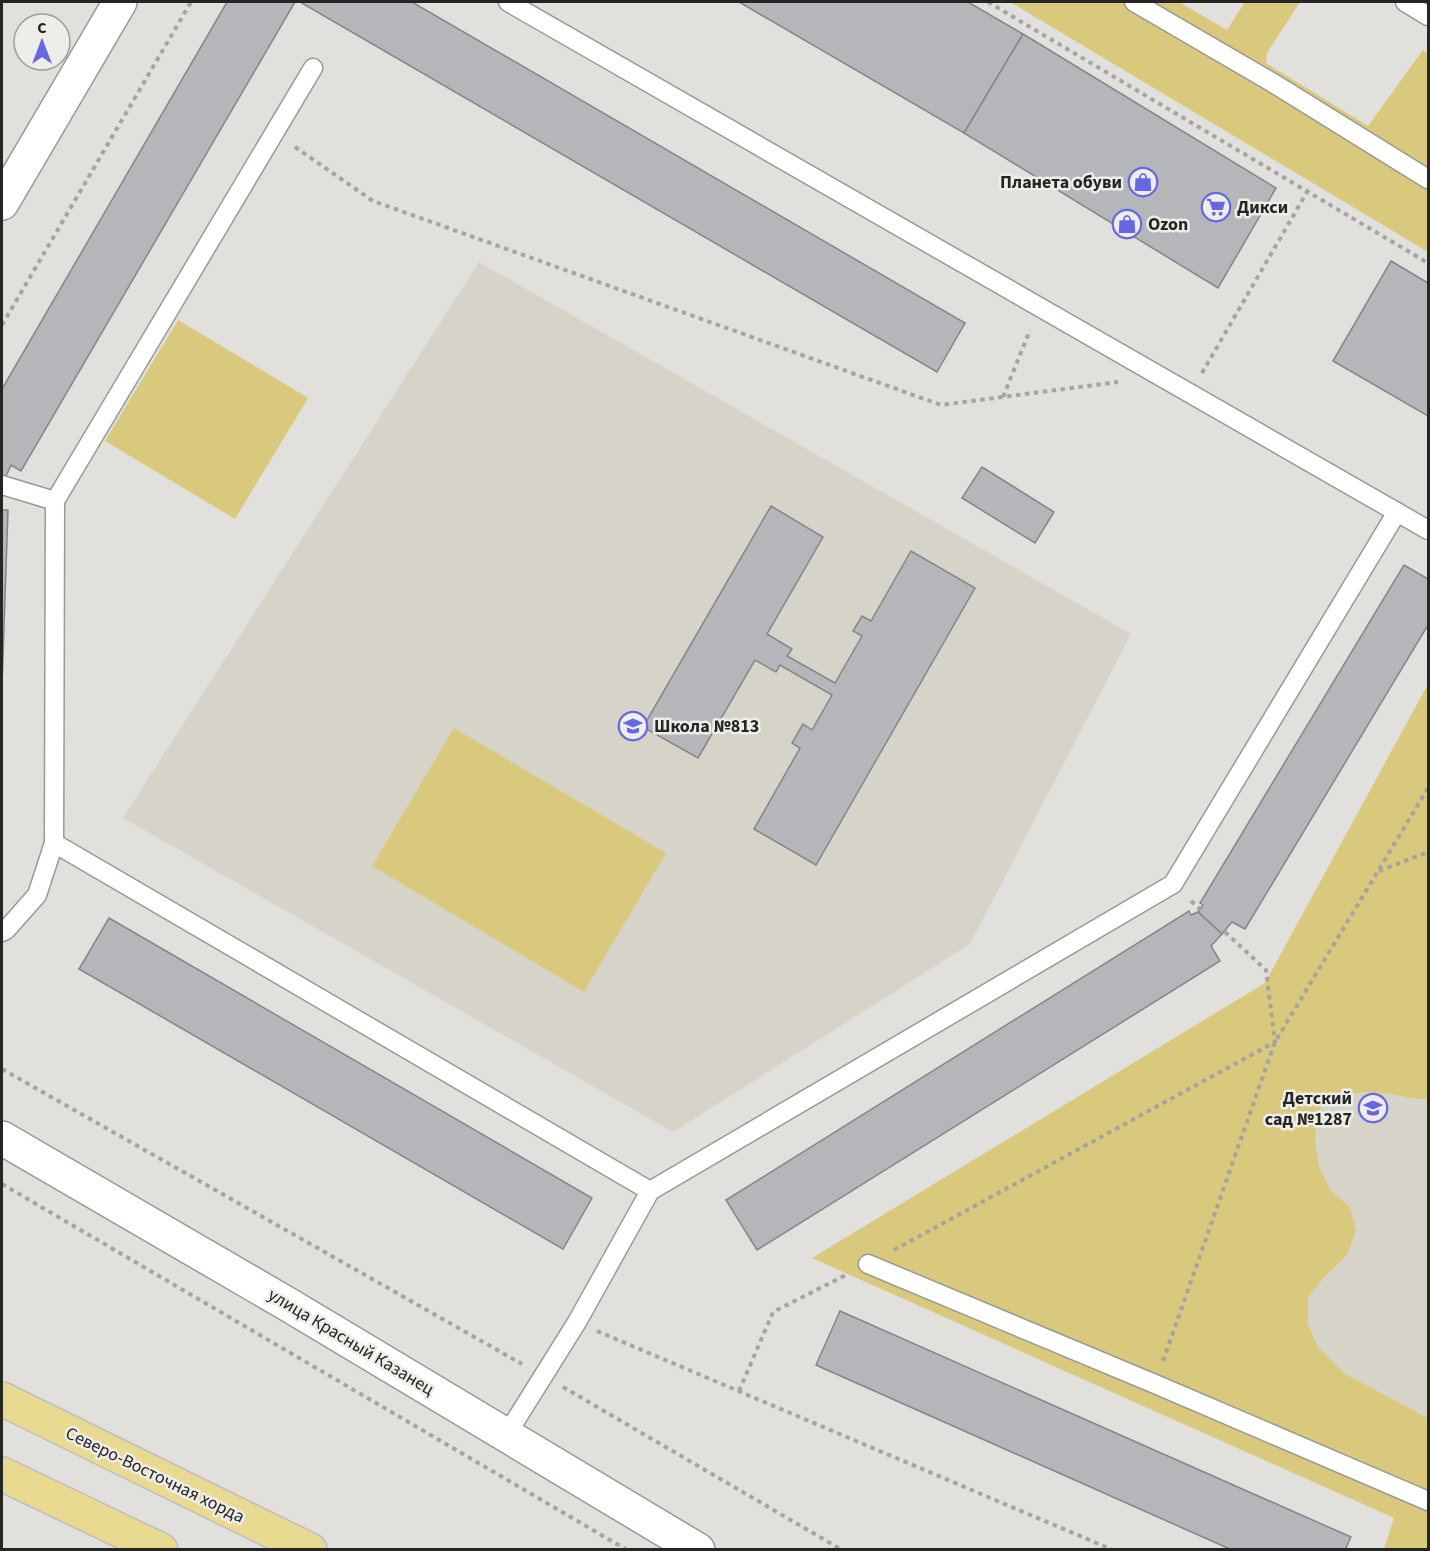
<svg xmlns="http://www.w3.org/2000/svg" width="1430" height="1551" font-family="'Source Sans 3',sans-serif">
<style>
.built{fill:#d6d4c9}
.green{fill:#d9c97c}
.building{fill:#b5b6ba;stroke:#858589;stroke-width:1.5}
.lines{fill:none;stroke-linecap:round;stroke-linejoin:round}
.service-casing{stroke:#9a9995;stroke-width:21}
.minor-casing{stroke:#9a9995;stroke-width:36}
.tertiary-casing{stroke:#9a9995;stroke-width:36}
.primary-casing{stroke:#bebebd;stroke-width:36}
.path{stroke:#a5a4a1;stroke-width:4;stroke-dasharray:4.5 4.5;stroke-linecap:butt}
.service{stroke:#fff;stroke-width:18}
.minor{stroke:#fff;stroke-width:33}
.tertiary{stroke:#fff;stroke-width:33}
.primary{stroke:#e9da92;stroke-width:33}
.labels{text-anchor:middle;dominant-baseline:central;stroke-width:5;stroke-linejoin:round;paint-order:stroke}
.poi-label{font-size:18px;font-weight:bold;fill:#252523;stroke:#eeede9;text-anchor:start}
.street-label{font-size:18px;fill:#252523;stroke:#eeede9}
</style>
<rect width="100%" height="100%" fill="#e1e0dc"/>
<!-- built -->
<g class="built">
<polygon points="479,262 1131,634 970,944 673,1132 123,818"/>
<polygon points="1428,907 1428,1433 1205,1310"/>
</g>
<!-- green -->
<g class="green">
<polygon points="1010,2 1179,2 1227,30 1245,2 1300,2 1267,53 1266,63 1368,126 1423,50 1428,54 1428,252"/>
<polygon points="178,320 308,398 235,519 105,441"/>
<path d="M1428 684V1099C1415 1100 1404 1096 1391 1094 1368 1091 1348 1092 1325 1096L1316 1119 1315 1143 1319 1167 1331 1191 1350 1207 1356 1231 1347 1255 1325 1276 1308 1297V1324L1318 1347 1345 1374 1428 1418V1549H1384L1394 1518 812 1258 1265 983Z"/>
<polygon points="454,728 666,853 584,992 372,866"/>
</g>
<!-- building -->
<g class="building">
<polygon points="227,2 295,2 21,471 11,465 2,485 2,389"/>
<polygon points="300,2 412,2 965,323 937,372"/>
<polygon points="739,2 968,2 1023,34 964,133"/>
<polygon points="1023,34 1276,188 1218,288 964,133"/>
<polygon points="1391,261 1428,283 1428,416 1333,361"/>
<polygon points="982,467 1054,512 1035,543 962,498"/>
<polygon points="771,506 823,537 767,634 792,649 787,656 835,683 862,636 853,631 862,616 871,621 911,551 975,588 816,865 754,829 800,748 792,743 803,724 812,730 832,695 780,665 776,672 755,660 698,758 643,727"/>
<polygon points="2,510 8,510 2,686"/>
<polygon points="1404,565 1428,579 1428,625 1245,929 1232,922 1222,934 1198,912 1203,905 1200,903"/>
<polygon points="1189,911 1191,915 1198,912 1222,934 1211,946 1220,961 757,1250 726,1200"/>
<polygon points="109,918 592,1198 563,1249 79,969"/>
<polygon points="840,1311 1351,1537 1345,1550 1232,1550 816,1365"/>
</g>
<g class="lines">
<!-- service casing -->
<g class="service-casing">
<g id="service">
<polyline points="508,2 1428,530"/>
<polyline points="1134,2 1273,83 1428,179"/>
<polyline points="1405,2 1428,16"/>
<polyline points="2,485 55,501"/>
<polyline points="54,843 650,1191"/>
<polyline points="2,932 6,930 37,895 54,843 55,501 313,68"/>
<polyline points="868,1264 1155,1384 1428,1501"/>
<polyline points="507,1434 577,1322 650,1191 1173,884 1397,512"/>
</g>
</g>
<!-- minor casing -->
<g class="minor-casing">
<polyline id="minor" points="2,1138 289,1305 698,1550"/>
</g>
<!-- tertiary casing -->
<g class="tertiary-casing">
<polyline id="tertiary" points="2,203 120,2"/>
</g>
<!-- primary casing -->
<g class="primary-casing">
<g id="primary">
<polyline points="2,1399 310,1550"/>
<polyline points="2,1474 161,1550"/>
</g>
</g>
<!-- path -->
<g class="path">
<polyline points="988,2 1428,263"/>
<polyline points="295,147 373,201 941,405 1118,382"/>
<polyline points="2,325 191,2"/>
<polyline points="1202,373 1307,192"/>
<polyline points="1003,397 1030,330"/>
<polyline points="1379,871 1428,852"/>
<polyline points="1191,901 1200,909"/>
<polyline points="2,1069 522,1364"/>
<polyline points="2,1184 627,1550"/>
<polyline points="894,1250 1275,1042 1266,970 1224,931"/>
<polyline points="597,1331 1113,1550"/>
<polyline points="1163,1361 1275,1042 1428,788"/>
<polyline points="563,1387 842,1550"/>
<polyline points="739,1391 773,1312 848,1274"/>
</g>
<!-- service -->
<use href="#service" class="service"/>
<!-- minor -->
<use href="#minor" class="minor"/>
<!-- tertiary -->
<use href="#tertiary" class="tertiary"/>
<!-- primary -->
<use href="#primary" class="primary"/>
</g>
<!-- icons -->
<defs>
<g id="shop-ring" transform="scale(1.5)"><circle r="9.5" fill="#eeede9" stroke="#6568e1" stroke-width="1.5"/><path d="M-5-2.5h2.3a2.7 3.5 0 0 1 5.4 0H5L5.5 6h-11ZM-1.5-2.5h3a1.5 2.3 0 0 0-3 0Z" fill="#6568e1"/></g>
<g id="supermarket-ring" transform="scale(1.5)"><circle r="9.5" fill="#eeede9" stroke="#6568e1" stroke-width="1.5"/><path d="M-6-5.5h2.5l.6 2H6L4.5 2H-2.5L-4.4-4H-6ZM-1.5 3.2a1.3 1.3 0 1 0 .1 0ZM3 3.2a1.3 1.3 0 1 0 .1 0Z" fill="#6568e1"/></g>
<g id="school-ring" transform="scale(1.5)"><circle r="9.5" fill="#eeede9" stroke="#6568e1" stroke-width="1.5"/><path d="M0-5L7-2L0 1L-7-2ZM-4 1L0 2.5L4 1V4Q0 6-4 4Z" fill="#6568e1"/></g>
</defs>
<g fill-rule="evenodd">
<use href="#shop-ring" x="1143" y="182"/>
<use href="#supermarket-ring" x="1216" y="207"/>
<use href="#shop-ring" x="1127" y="224"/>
<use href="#school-ring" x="633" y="726"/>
<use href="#school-ring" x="1373" y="1108"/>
</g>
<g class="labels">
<!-- poi labels -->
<g class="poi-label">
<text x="1122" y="182" text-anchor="end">Планета обуви</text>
<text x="1237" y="207">Дикси</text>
<text x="1148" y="224">Ozon</text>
<text x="654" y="726">Школа №813</text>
<text x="1352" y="1098" text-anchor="end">Детский<tspan x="1352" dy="21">сад №1287</tspan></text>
</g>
<!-- street labels -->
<g class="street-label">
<text transform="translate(351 1342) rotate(31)">улица Красный Казанец</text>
<text transform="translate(155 1475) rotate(26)">Северо-Восточная хорда</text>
</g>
</g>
<!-- border -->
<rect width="1430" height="1551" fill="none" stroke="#252523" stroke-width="6"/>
<!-- north arrow -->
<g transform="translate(42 42)"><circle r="28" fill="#eeede9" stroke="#9e9d9a" stroke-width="1.5"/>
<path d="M0-4.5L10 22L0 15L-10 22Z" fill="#6568e1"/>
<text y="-9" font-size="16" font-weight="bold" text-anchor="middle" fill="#252523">С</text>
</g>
</svg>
